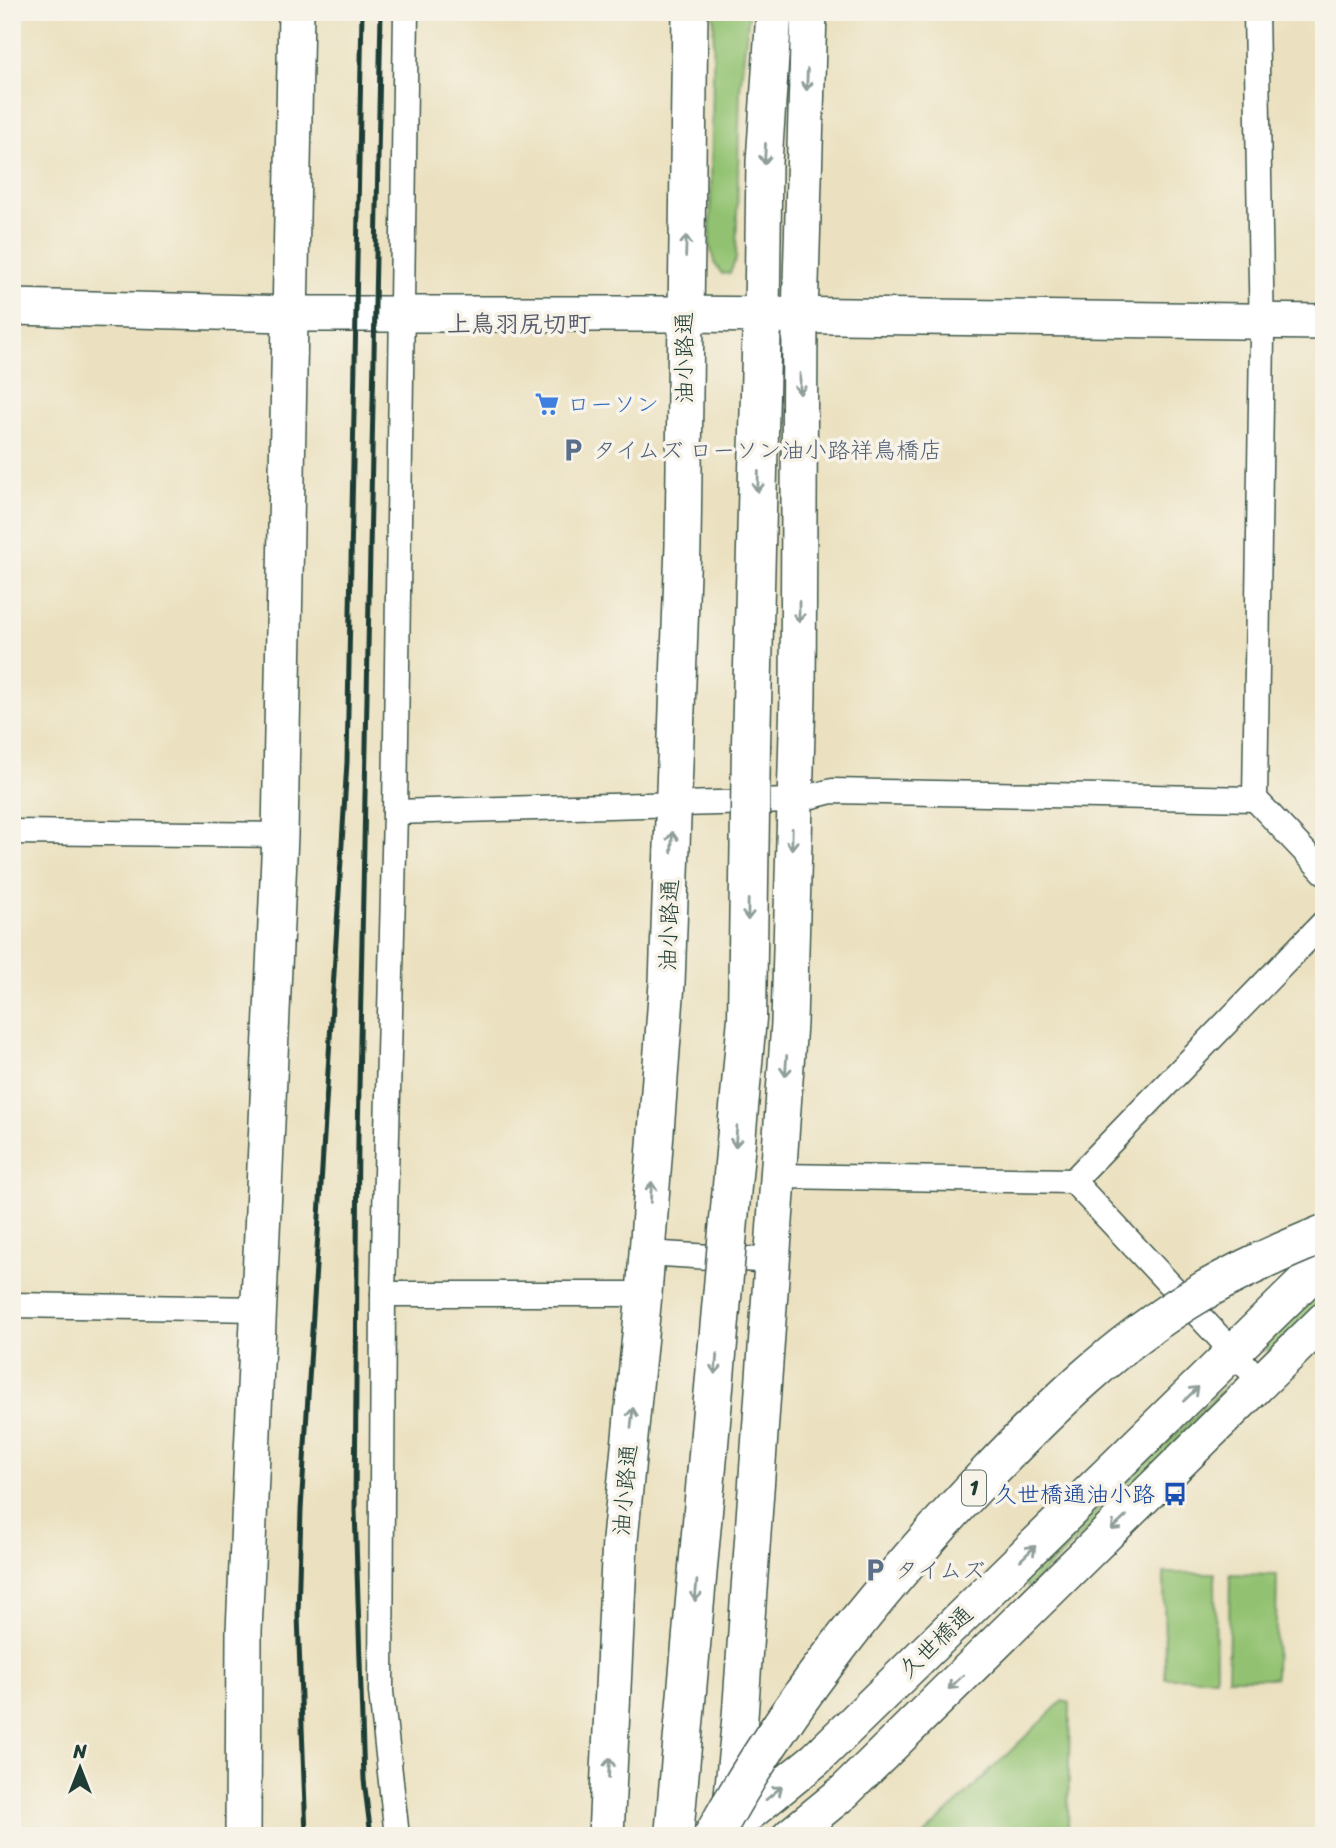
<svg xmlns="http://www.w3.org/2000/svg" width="1336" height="1848" font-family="Sriracha,'Klee One',sans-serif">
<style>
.green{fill:#92c271;stroke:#588052;stroke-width:2}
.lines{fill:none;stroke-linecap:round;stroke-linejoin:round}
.street-casing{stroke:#3e5649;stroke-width:27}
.secondary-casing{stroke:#3e5649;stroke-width:38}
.highway-casing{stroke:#3e5649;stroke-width:41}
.street{stroke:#fff;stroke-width:24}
.secondary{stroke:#fff;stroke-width:35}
.highway{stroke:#fff;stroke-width:38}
.rail{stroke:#1f3d34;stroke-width:5}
.highway-bridge-casing{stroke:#3e5649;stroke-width:41;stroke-linecap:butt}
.highway-bridge{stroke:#fff;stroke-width:38}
.oneway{stroke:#8f9e9a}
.labels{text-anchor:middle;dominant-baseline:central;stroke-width:7;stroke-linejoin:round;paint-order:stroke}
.shield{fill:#f7f3e8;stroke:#60746a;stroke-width:2}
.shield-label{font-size:21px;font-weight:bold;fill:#1f3d34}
.street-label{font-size:23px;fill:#1f3d34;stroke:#f7f3e8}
.shop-label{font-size:23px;fill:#366cbe;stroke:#f7f3e8;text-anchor:start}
.service-label{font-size:23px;fill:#4e5e75;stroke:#f7f3e8;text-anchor:start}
.transit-label{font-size:23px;fill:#164399;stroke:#f7f3e8;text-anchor:end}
.neighbourhood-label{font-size:24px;font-weight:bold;fill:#565c6d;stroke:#f7f3e8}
</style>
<rect width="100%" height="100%" fill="#f7f3e8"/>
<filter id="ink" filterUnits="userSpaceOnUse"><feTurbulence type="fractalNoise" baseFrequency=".0143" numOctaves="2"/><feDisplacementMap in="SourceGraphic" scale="14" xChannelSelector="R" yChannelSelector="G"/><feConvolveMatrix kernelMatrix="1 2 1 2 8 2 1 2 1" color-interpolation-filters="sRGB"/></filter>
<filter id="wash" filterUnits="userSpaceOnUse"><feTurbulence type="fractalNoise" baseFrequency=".00686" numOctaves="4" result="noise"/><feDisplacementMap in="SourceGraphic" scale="28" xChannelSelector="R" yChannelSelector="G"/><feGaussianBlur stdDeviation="1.57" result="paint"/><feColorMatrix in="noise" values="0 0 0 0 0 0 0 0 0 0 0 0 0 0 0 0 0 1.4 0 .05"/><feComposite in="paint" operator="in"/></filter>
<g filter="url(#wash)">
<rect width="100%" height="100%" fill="#ebe1c0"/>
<!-- green -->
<g class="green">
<polygon points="714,12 749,12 740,89 736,259 730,273 722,274 715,264 710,246"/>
<polygon points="1324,1286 1324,1300 1272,1351 1265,1350 1265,1344"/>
<polygon points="1228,1384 1235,1389 1028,1587 1025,1585 1025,1579"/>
<polygon points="1164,1573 1215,1573 1216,1678 1165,1678"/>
<polygon points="1230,1574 1277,1575 1275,1678 1228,1678"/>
<polygon points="1062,1701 1070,1703 1068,1836 923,1836"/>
</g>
</g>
<g filter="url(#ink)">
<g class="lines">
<!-- street casing -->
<g class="street-casing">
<g id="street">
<polyline points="1256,12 1262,337 1255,799 1324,872"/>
<polyline points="395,812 793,801 832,791 1255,799"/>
<polyline points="12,832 280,835"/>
<polyline points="779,1176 1073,1181 1262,1383"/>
<polyline points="1073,1181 1324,922"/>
<polyline points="647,1253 774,1261"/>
<polyline points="383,1294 644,1294"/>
<polyline points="12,1305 261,1309"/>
<polyline points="397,1836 381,1692 383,1294 395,812 406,12"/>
</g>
</g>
<!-- secondary casing -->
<g class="secondary-casing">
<g id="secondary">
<polyline points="12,307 291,314 684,314 1324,322"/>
<polyline points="762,315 764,162 774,12"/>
<polyline points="731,1805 740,1717 789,1023 798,695 800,316 809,12"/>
<polyline points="243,1836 244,1631 280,835 296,12"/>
<polyline points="606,1836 620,1540 644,1294 667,983 683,545 690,12"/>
<polyline points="721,1836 816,1759 1324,1263"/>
<polyline points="790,1836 845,1791 1324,1320"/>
</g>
</g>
<!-- highway casing -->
<g class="highway-casing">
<polyline id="highway" points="751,744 762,315"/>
</g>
<!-- street -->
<use href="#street" class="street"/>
<!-- secondary -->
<use href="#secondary" class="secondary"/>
<!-- highway -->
<use href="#highway" class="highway"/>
<!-- rail -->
<g class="rail">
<polyline points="306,1836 298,1615 301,1510 347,762 362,12"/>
<polyline points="371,1836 364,1780 355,1510 358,1137 381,12"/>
</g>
<!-- highway-bridge casing -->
<g class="highway-bridge-casing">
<g id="highway-bridge">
<polyline points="674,1836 747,1018 751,744"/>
<path d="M713 1836C786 1703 883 1584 987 1474 1050 1408 1116 1343 1195 1296 1236 1271 1280 1252 1324 1234"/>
</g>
</g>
<!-- highway-bridge -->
<use href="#highway-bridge" class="highway-bridge"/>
</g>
<!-- one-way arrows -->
<defs><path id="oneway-shaft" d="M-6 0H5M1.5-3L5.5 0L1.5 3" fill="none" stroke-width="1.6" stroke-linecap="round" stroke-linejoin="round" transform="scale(1.75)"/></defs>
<g class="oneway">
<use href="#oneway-shaft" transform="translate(807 80) rotate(92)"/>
<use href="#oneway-shaft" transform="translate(765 154) rotate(93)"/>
<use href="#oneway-shaft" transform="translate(686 246) rotate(-88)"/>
<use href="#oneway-shaft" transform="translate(800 384) rotate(90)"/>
<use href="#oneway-shaft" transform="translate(758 482) rotate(92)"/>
<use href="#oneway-shaft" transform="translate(799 612) rotate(90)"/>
<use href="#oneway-shaft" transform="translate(792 839) rotate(91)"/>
<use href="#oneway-shaft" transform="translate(672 842) rotate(-88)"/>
<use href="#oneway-shaft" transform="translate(748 910) rotate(91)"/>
<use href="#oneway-shaft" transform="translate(786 1066) rotate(94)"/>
<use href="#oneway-shaft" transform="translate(736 1137) rotate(95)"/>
<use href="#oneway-shaft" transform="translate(651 1192) rotate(-86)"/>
<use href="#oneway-shaft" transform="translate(716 1364) rotate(95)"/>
<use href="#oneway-shaft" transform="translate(1191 1394) rotate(-44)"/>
<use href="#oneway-shaft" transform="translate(632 1418) rotate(-84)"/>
<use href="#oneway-shaft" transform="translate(1119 1523) rotate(136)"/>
<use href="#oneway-shaft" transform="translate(1028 1553) rotate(-44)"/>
<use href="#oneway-shaft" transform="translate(696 1591) rotate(95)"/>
<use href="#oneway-shaft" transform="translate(956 1682) rotate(136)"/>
<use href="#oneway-shaft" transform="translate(609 1768) rotate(-87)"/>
<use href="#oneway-shaft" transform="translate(774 1793) rotate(-40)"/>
</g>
</g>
<!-- icons -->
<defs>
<g id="supermarket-bare" transform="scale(1.89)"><path d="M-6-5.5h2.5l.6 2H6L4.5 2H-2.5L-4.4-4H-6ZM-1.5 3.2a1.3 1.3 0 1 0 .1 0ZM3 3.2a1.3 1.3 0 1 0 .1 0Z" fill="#3f7fe0" stroke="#f7f3e8" stroke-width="2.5" paint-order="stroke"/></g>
<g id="parking-bare" transform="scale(1.89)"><path d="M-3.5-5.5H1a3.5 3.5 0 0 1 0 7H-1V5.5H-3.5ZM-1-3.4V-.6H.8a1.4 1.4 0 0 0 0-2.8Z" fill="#5c6f8a" stroke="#f7f3e8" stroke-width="2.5" paint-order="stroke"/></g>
<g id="bus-bare" transform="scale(1.89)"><path d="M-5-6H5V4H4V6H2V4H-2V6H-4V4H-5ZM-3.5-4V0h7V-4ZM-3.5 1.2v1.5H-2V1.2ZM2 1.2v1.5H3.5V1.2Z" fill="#1a4fb4" stroke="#f7f3e8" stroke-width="2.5" paint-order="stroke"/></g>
</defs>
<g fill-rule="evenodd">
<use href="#supermarket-bare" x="547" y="404"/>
<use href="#parking-bare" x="573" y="450"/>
<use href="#bus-bare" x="1175" y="1494"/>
<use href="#parking-bare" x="875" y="1570"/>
</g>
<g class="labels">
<!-- shield labels -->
<rect class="shield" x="962" y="1470.5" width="24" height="35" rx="5"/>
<g class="shield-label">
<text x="974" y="1488">1</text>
</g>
<!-- street labels -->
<g class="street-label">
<text transform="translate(684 358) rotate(-90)">油小路通</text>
<text transform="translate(669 925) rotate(-88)">油小路通</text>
<text transform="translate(625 1490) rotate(-85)">油小路通</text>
<text transform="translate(936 1642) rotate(-44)">久世橋通</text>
</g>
<!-- shop labels -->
<g class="shop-label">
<text x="567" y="404">ローソン</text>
</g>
<!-- service labels -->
<g class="service-label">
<text x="593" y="450">タイムズ ローソン油小路祥鳥橋店</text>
<text x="895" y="1570">タイムズ</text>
</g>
<!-- transit labels -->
<g class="transit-label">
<text x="1155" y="1494">久世橋通油小路</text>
</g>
<!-- neighbourhood labels -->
<g class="neighbourhood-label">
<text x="519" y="324">上鳥羽尻切町</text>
</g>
</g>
<!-- margin -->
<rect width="1336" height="1848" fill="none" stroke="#f7f3e8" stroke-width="42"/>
<!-- north arrow -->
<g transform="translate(80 1768)" stroke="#f7f3e8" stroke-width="5" paint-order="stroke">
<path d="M0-5L12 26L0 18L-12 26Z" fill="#1f3d34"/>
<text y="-10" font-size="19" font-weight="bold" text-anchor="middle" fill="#1f3d34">N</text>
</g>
</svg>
